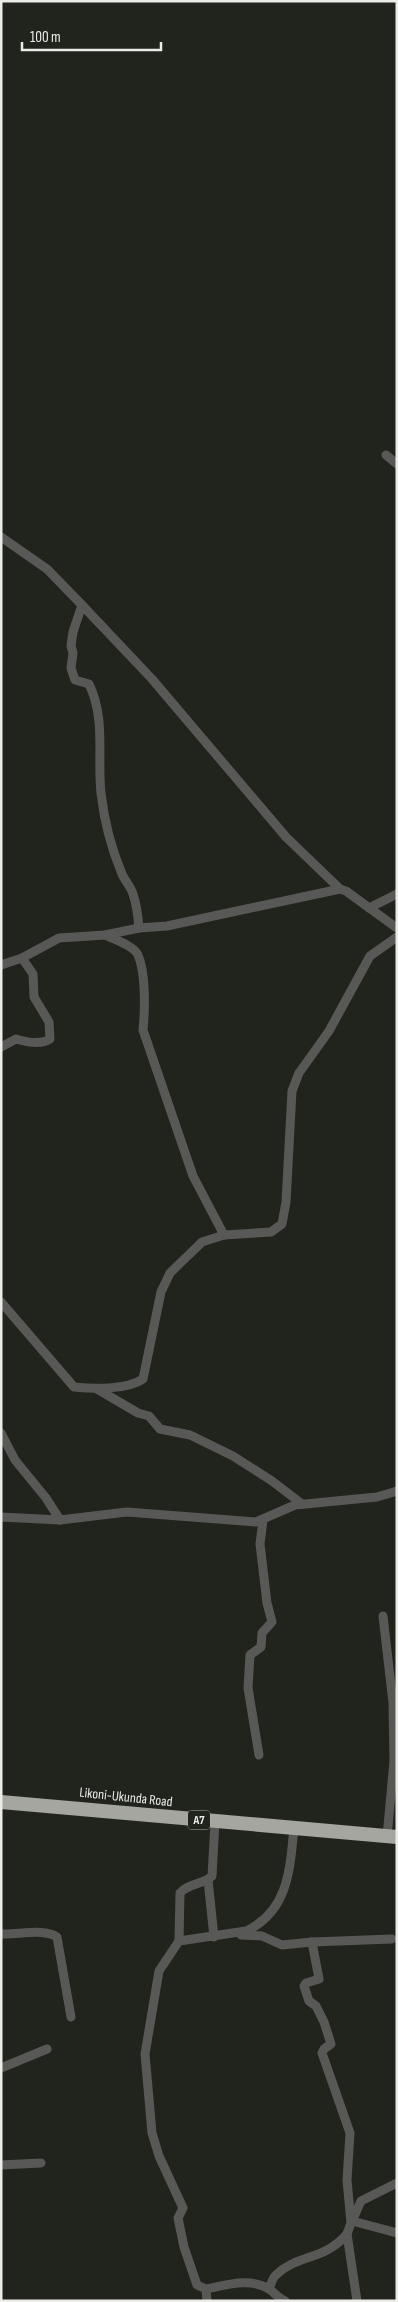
<svg xmlns="http://www.w3.org/2000/svg" width="398" height="2302" font-family="'Sofia Sans Condensed',sans-serif">
<style>
.lines{fill:none;stroke-linecap:round;stroke-linejoin:round}
.minor{stroke:#585956;stroke-width:9}
.highway{stroke:#a4a69f;stroke-width:14}
.labels{text-anchor:middle;dominant-baseline:central;stroke-width:4;stroke-linejoin:round;paint-order:stroke}
.shield{fill:#21231d;stroke:#aeb0ab;stroke-width:1}
.shield-label{font-size:12px;font-weight:bold;fill:#ebece8}
.street-label{font-size:14px;fill:#ebece8;stroke:#21231d}
</style>
<rect width="100%" height="100%" fill="#21231d"/>
<g class="lines">
<!-- minor -->
<g class="minor">
<polyline points="386,455 397,464"/>
<polyline points="1,537 47,569 82,605 152,679 286,837 340,889 346,891 397,928"/>
<path d="M82 605 73 632 71 646 73 653 71 668 75 680 89 684C106 719 97 757 101 793 104 820 112 850 122 874 125 881 131 887 133 894 137 905 138 917 139 928"/>
<polyline points="369,908 397,894"/>
<path d="M105 935C115 940 133 945 138 955 146 973 145 1011 143 1030L193 1176 224 1235"/>
<polyline points="1,965 22,958 59,938 105,935 139,928 167,926 340,889"/>
<path d="M1 1047 16 1039C26 1042 41 1045 50 1039L49 1022 34 997 33 974 22 958"/>
<path d="M1 1302 74 1387C93 1389 127 1390 143 1379L161 1292 170 1273 202 1242 224 1235 271 1232 282 1224 286 1202 292 1091 299 1073 329 1031 370 956 397 937"/>
<polyline points="97,1389 138,1413 149,1416 160,1429 190,1435 233,1456 272,1481 302,1504"/>
<polyline points="1,1433 15,1460 46,1498 60,1520"/>
<polyline points="1,1517 60,1520 127,1512 256,1522 295,1505 377,1497 397,1491"/>
<polyline points="383,1616 393,1703 394,1761 387,1837"/>
<polyline points="259,1755 248,1688 250,1655 261,1647 262,1633 272,1622 267,1603 260,1544 263,1520"/>
<polyline points="208,1880 214,1937"/>
<path d="M1 1934C17 1935 45 1928 57 1937L71 2017"/>
<polyline points="241,1935 262,1936 282,1945 312,1942 392,1939"/>
<path d="M179 1941 246 1931C289 1911 290 1868 294 1827"/>
<polyline points="312,1942 319,1979 306,1983 304,1986 309,2001 316,2006 324,2022 331,2044 324,2049 322,2053 350,2133 347,2180 351,2223 347,2234 357,2301"/>
<polyline points="1,2068 47,2049"/>
<polyline points="1,2165 41,2163"/>
<polyline points="353,2219 361,2201 397,2183"/>
<polyline points="352,2221 397,2233"/>
<path d="M206 2289C227 2285 249 2277 269 2289 275 2293 278 2298 285 2301"/>
<path d="M269 2289C271 2285 272 2278 276 2275 297 2254 324 2261 347 2234"/>
<path d="M207 2301 206 2289 197 2285 184 2247 178 2218 183 2208 159 2156 152 2133 145 2054 159 1971 179 1941 180 1893C188 1883 203 1885 212 1876L215 1822"/>
</g>
<!-- highway -->
<polyline class="highway" points="1,1802 397,1837"/>
</g>
<g class="labels">
<!-- shield labels -->
<rect class="shield" x="188" y="1810.5" width="22" height="19" rx="4"/>
<g class="shield-label">
<text x="199" y="1820">A7</text>
</g>
<!-- street labels -->
<g class="street-label">
<text transform="translate(126 1797) rotate(6)">Likoni-Ukunda Road</text>
</g>
</g>
<!-- border -->
<rect width="398" height="2302" fill="none" stroke="#ebece8" stroke-width="5"/>
<!-- scale -->
<path d="M22 42v8h139v-8" fill="none" stroke="#ebece8" stroke-width="2.5"/>
<text x="30" y="42" font-size="15" fill="#ebece8" stroke="#21231d" stroke-width="4" paint-order="stroke">100 m</text>
</svg>
